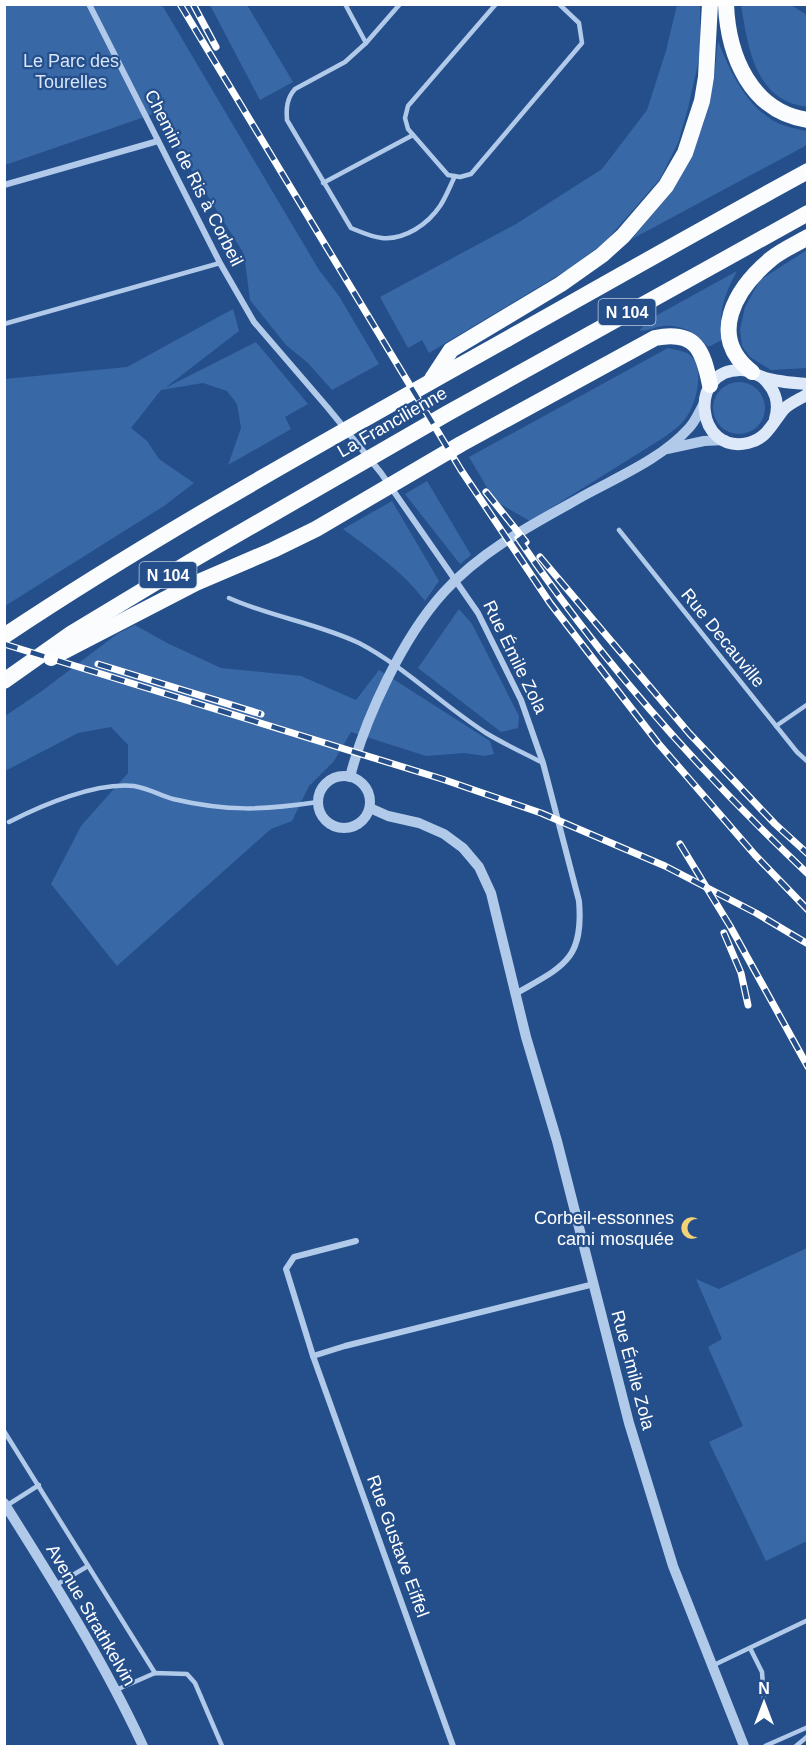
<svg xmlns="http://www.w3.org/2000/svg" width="812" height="1751" font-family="Helvetica,sans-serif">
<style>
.green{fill:#3968a7}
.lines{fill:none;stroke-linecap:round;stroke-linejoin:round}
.service{stroke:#b2caea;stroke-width:4.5}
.minor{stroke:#b2caea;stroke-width:6}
.tertiary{stroke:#b2caea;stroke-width:10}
.secondary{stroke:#dde8f8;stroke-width:12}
.trunk{stroke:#fafcfe;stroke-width:16}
.rail-casing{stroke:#fff;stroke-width:7}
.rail{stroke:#254f8b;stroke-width:4.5;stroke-dasharray:14;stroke-linecap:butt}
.labels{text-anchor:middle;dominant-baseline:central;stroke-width:4.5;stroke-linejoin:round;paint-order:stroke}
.shield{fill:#254f8b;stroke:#becadc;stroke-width:1.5}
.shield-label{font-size:16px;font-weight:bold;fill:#fff}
.park-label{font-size:18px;fill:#d7e5f8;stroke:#254f8b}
.street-label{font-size:18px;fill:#fff;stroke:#254f8b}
.poi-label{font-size:18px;fill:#fff;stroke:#254f8b;text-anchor:end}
</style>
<rect width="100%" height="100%" fill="#254f8b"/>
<!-- green -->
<g class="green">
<polygon points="4,5 162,5 319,270 339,296 379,364 332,390 308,363 286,345 250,300 244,254 156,113 5,165"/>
<polygon points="210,5 247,5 293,82 260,100"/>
<polygon points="677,5 700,5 700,55 688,108 678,143 660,179 605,242 567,270 429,353 422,340 408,348 380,297 516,224 602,169 647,110 666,51"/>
<path d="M741 5H791L807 15V107C755 101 748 47 741 5Z"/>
<path d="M718 41C730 71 744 102 772 120 781 126 797 129 807 131V145L632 239 670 193 703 125 714 80Z"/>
<polygon points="807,250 807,368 771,370 750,357 742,346 740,330 745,307 760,280"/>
<path d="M737 271C724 295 718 313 722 340L708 347C696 333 682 324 663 326 655 327 648 331 639 331L650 319Z"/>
<polygon points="233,309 239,331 165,388 256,342 308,404 285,417 291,429 228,465 241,428 237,404 227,391 203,383 161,390 131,428 147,441 159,459 194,483 164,506 5,606 5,379 127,367"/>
<path d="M668 348C676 350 688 351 693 358 704 371 696 404 687 416 682 425 671 432 663 438L530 521 495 501 469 457Z"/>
<circle cx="739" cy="408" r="26"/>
<polygon points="427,481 471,555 460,564 405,494"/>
<path d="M392 501 439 581 425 601C403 572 373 551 343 529Z"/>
<polygon points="459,609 472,624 519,716 518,728 501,732 418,668"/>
<polygon points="135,625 167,643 221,668 301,676 356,700 379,670 490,741 494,754 485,756 464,753 426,756 351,732 334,761 309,786 292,821 271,829 117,966 51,884 81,826 128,773 128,745 111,727 78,733 5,771 5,716 42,691 117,634"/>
<polygon points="807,1248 807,1541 766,1561 709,1442 743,1426 708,1347 722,1339 696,1279 719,1289"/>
</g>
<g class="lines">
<!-- service -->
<g class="service">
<polyline points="345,4 366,43"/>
<path d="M400 4 366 43 345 62 295 89C287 98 286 108 287 120L351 228C361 232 371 237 382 238 405 240 428 224 440 206 446 197 450 186 455 176"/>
<polyline points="496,4 408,106 405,118 408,129 448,175 460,177 471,174 582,43 579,23 559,4"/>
<polyline points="323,183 413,135"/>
<polyline points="4,324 220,263"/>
<polyline points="619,530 797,752 808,762"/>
<path d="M229 598C271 617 317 623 359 643 405 667 442 705 486 733 504 744 524 753 543 763"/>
<polyline points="776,726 808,704"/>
<path d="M9 822C42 805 96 782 134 786 148 788 161 796 173 799 228 812 264 810 318 802"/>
<polyline points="4,1431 155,1673"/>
<polyline points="6,1506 39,1485"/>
<polyline points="56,1585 88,1566"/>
<polyline points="750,1648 762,1672 764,1699"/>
<polyline points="714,1665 808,1620"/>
<polyline points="116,1690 155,1673 187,1674 195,1683 222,1746"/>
<polyline points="765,1746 808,1727"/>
<polyline points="796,1746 808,1736"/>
</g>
<!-- minor -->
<g class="minor">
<path d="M89 4 220 263 254 322 328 408 381 473 478 613 521 700 543 763 579 901C584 961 562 967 515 994"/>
<polyline points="4,185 158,141"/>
<polyline points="356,1241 294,1257 286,1269 313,1356 453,1746"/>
<polyline points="313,1356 345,1346 594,1284"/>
</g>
<!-- tertiary -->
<g class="tertiary">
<polyline points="667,449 704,441 725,440"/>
<circle cx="344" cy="802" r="26"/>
<path d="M350 777C365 718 403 637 444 592 483 549 537 522 587 494 622 475 662 458 689 428 695 422 699 412 703 405"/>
<polyline points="370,808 388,816 419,823 444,834 463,848 479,867 491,893 526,1037 557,1141 629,1423 673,1566 744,1746"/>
<path d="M4 1503C54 1582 104 1662 143 1746"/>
</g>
<!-- secondary -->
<g class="secondary">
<path d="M762 377C775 389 780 402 775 419"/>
<path d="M808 384C792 383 777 382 762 377 755 374 749 370 741 370 687 369 696 455 748 443 767 439 773 422 784 409 790 403 800 399 808 394"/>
</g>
<!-- trunk -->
<g class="trunk">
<path d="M726 4C728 56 751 112 808 120"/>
<path d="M752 372C706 337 736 288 771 259 782 250 796 244 808 237"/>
<polyline points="432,379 451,350 561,284 602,255 623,236 666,186 685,153 702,101 706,77 710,4"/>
<path d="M4 636C145 542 294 459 441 376 563 308 685 238 808 171"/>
<path d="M51 658 196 583 273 550 316 529 461 444 655 338C696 330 703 350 710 385"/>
<polyline points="4,681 72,633 198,557 448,413 808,213"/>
</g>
<!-- rail casing -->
<g class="rail-casing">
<g id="rail">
<polyline points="180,4 461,470 550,603 658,743 755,855 808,910"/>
<polyline points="193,4 216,47"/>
<polyline points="486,492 526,542"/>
<path d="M518 538C601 661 700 772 808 874"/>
<polyline points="540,557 689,733 775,824 808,854"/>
<polyline points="4,644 442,779 541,813 665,866 756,913 808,944"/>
<polyline points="98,664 261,714"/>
<polyline points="680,844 730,926 808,1067"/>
<polyline points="724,933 741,973 748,1005"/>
</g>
</g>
<!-- rail -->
<use href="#rail" class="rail"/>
</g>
<!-- icons -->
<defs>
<g id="mosque-bare" transform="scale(1.8)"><path d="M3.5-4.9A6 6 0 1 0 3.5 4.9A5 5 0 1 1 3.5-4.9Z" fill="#f4d376" stroke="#254f8b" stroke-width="2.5" paint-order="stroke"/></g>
</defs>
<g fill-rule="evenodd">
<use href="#mosque-bare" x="692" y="1228"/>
</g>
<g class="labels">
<!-- shield labels -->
<g class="shield">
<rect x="598.5" y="299" width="57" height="26" rx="4.5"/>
<rect x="139.5" y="562" width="57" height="26" rx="4.5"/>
</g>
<g class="shield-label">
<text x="627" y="312">N 104</text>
<text x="168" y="575">N 104</text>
</g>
<!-- park labels -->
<g class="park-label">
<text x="71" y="61">Le Parc des<tspan x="71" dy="21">Tourelles</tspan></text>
</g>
<!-- street labels -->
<g class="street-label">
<text transform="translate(194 178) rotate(63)">Chemin de Ris à Corbeil</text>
<text transform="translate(392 422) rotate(-30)">La Francilienne</text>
<text transform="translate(723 638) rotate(51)">Rue Decauville</text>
<text transform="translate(515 657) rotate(64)">Rue Émile Zola</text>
<text transform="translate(633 1370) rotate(75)">Rue Émile Zola</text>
<text transform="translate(398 1546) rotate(70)">Rue Gustave Eiffel</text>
<text transform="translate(91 1615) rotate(60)">Avenue Strathkelvin</text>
</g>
<!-- poi labels -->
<g class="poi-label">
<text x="674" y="1218">Corbeil-essonnes<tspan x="674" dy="21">cami mosquée</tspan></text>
</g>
</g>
<!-- border -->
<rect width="812" height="1751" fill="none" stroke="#ffffff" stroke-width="12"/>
<!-- north arrow -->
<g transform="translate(764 1703)" stroke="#254f8b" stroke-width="4.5" paint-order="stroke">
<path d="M0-4.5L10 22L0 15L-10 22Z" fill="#ffffff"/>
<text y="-9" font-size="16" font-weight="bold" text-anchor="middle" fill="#ffffff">N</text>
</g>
</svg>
